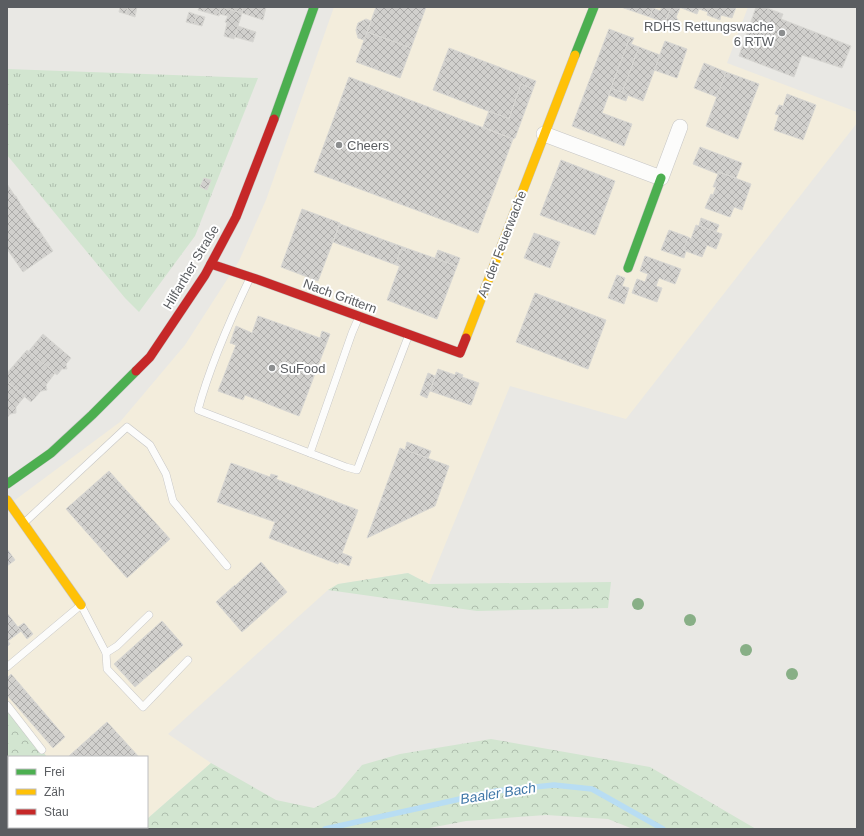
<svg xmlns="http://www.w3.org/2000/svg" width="864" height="836" font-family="Helvetica,sans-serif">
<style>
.commercial{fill:#f3eddc}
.grass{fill:url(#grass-tufts)}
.forest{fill:url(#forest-crowns)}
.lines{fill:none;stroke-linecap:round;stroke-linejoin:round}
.stream{stroke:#b8ddf3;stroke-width:5.5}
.building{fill:url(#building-cross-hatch);stroke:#d8d7d3}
.lane-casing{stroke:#c6c6c6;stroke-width:8}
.street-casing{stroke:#c6c6c6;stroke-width:16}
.fast-casing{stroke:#c5c5c4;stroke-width:10}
.slow-casing{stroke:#c5c5c4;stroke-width:10}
.jam-casing{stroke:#c5c5c4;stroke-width:10}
.lane{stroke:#fcfcfb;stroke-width:7}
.street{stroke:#fcfcfb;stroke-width:15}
.fast{stroke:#4caf50;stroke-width:9}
.slow{stroke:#ffc107;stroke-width:9}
.jam{stroke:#c62828;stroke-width:9}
.tree{fill:#88af86}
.poi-dot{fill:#8c8e8f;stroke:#fff;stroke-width:1.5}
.labels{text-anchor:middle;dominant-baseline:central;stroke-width:4;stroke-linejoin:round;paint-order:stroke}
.poi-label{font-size:13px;fill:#5a5d61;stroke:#fff;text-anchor:start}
.street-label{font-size:13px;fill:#5a5d61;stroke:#fff}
.water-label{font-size:14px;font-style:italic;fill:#4279a9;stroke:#fff}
</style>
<defs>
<pattern id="grass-tufts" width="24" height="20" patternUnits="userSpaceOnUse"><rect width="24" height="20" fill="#d2e5d0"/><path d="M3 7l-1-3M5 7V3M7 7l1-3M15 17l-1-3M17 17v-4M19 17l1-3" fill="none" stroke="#adbdac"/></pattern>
<pattern id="forest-crowns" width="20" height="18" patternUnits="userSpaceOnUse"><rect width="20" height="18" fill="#d2e5d0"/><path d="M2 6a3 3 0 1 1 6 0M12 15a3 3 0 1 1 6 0" fill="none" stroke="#adbdac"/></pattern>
<pattern id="building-cross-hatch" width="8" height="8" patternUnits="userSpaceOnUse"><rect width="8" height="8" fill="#d1d0cd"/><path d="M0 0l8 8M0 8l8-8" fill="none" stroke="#adacaa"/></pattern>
</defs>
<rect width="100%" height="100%" fill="#e9e8e4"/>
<!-- commercial -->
<polygon class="commercial" points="334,7 748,7 727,63 857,112 857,123 626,419 510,386 429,584 408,573 339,584 328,590 168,734 211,763 147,819 147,757 47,757 7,706 7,506 120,422 185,345 239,261 266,200"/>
<!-- grass -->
<polygon class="grass" points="7,69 258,78 195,236 139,312 125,298 7,155"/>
<!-- forest -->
<g class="forest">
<polygon points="408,573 429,584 611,582 608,608 477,611 328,590 338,584"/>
<polygon points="7,706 47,757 9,757 9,827 94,827 95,829 7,829"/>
<polygon points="491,739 650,767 756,829 633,829 608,819 546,815 466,821 424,829 132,829 135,827 147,827 147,819 211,763 276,800 314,808 335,797 362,765 400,754"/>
</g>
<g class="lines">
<!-- stream -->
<polyline class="stream" points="325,829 496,791 554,785 592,789 663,829"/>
</g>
<!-- building -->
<g class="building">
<polygon points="120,7 128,7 126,14 119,12"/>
<polygon points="128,7 137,7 135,17 126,14"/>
<polygon points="199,7 221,7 219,16 198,10"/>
<polygon points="221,7 242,13 234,39 224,36 227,23 225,22 228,16 219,14"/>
<polygon points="221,7 243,7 242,13"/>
<polygon points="243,7 266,7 263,20 242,13"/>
<polygon points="376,7 426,7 411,48 367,32"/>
<polygon points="621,7 654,7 650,17"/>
<polygon points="662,7 671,7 665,23 650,17 653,8 660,11"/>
<polygon points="671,7 680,8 676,17 680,23 673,27 665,23"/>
<polygon points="679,7 736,7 732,18 721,15 720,20 707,15 708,12 699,9 697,14"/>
<polygon points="756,7 764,7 783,14 781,19 851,46 842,68 802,55 794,77 739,56"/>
<polygon points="189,12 197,15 194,24 186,22"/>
<polygon points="197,15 205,17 202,26 194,24"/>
<polygon points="366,19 371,21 364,40 358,38 356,30 358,23"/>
<polygon points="238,26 256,32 253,42 235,37"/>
<polygon points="609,29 630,37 602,113 632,124 624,146 572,126"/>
<polygon points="367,32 411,48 400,78 356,62"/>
<polygon points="630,37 634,38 631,44 639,47 622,93 611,88"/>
<polygon points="665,41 687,49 677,78 654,70"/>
<polygon points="639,47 660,55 643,101 622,93"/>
<polygon points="449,48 536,81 533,89 521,84 509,119 433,90"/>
<polygon points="704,63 726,72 717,97 694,88"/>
<polygon points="726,72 759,84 738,139 706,126"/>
<polygon points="349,77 513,139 478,233 314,172"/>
<polygon points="521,84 533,89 515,138 513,139 483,127 489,111 509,119"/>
<polygon points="611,88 628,95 626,101 609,95"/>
<polygon points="787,94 816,105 803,140 774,130 779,115 775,114 779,105 783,106"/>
<polygon points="700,147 742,163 736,178 719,172 718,174 693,164"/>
<polygon points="561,160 615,181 595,235 540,215"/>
<polygon points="719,172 751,184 742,210 734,207 730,217 705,208 711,194 713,195 716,187 713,187"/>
<polygon points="204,178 211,180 207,190 200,187"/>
<polygon points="7,184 15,196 16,196 19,202 20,201 19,202 38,229 39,228 39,230 53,251 23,272 7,249"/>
<polygon points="302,209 340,223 318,281 281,267"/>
<polygon points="701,218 719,225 716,232 699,226"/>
<polygon points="340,224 406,248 405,251 401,249 396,264 400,265 399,266 333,242"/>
<polygon points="696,225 722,234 716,249 707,245 702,257 683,250 688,237 691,239"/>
<polygon points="669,230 688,237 683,250 686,251 684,258 661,250"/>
<polygon points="534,233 560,242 550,268 524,258"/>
<polygon points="406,248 457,266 437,319 387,300 400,265 396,264 401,249 405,251"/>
<polygon points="438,250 460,258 457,266 435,258"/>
<polygon points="645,256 681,269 675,284 659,278 656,286 662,288 657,302 632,293 637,279 645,282 648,274 640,271"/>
<polygon points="617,275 625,278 622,286 629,288 624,304 608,298"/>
<polygon points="535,293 606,320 588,369 516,342"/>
<polygon points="258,316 320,338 322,331 330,334 299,416 245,395 243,400 218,391 236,345 230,343 236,326 252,333"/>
<polygon points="43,334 71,358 66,364 67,369 62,369 57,375 28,352"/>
<polygon points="27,350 55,373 46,385 47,390 41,391 31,402 7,382 7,373"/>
<polygon points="438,369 455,375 456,372 463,375 462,377 479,383 471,405 430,391"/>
<polygon points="428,373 435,376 427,398 420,395"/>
<polygon points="7,382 25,396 16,407 16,413 10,414 7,418"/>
<polygon points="407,442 431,451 428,458 405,450"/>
<polygon points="400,448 449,466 435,506 367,538"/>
<polygon points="231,463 270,477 271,474 278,476 276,479 358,510 342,553 352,557 349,566 339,562 338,564 269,538 275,522 217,502"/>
<polygon points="109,471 170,539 127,578 66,509"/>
<polygon points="7,549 15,560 7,566"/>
<polygon points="261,562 287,592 242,632 216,602 235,585 235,586"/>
<polygon points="7,613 21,631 8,641 10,644 7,647"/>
<polygon points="162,621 183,645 135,687 114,664"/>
<polygon points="24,623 33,634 27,639 18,627"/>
<polygon points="11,674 65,737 53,748 7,695 7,678"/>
<polygon points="107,722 139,757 70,757 69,756"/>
</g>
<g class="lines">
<!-- lane casing -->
<g class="lane-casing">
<g id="lane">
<path d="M250 278C230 320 210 365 198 410L346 467 357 470 408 337"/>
<polyline points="310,453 352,333 358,319"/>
<polyline points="25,522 127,427 150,445 166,474 173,501 227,566"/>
<polyline points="106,653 117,646 149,615"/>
<polyline points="7,667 81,605 106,653 107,669 143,707 188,660"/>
<polyline points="7,705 42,750"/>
</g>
</g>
<!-- street casing -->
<g class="street-casing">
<polyline id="street" points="544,134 661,178 680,127"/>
</g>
<!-- fast casing -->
<g class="fast-casing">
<g id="fast">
<polyline points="575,55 594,7"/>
<polyline points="274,119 314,7"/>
<polyline points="628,268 661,178"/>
<polyline points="7,484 51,453 92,415 136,371"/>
</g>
</g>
<!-- slow casing -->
<g class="slow-casing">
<g id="slow">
<polyline points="466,338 575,55"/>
<polyline points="7,500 81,605"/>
</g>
</g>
<!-- jam casing -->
<g class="jam-casing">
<g id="jam">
<polyline points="211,264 259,280 460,353 466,338"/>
<polyline points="136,371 150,357 205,275 236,217 274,119"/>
</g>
</g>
<!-- lane -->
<use href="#lane" class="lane"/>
<!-- street -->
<use href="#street" class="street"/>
<!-- fast -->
<use href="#fast" class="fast"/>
<!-- slow -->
<use href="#slow" class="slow"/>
<!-- jam -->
<use href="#jam" class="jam"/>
</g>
<!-- trees -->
<g class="tree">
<circle cx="638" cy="604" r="6"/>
<circle cx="690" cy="620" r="6"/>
<circle cx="746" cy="650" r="6"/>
<circle cx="792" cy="674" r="6"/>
</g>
<!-- markers -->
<g class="poi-dot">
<circle cx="782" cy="33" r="4"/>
<circle cx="339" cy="145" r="4"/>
<circle cx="272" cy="368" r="4"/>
</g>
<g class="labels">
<!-- poi labels -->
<g class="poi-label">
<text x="774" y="26" text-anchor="end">RDHS Rettungswache<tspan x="774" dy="15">6 RTW</tspan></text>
<text x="347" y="145">Cheers</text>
<text x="280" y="368">SuFood</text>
</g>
<!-- street labels -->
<g class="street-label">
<text transform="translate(502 244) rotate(-69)">An der Feuerwache</text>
<text transform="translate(191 267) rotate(-59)">Hilfarther Straße</text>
<text transform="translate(340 296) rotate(20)">Nach Grittern</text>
</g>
<!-- water labels -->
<g class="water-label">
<text transform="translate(498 793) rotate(-9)">Baaler Bach</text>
</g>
</g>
<!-- border -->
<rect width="864" height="836" fill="none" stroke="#5a5d61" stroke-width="16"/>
<!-- legend -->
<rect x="8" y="756" width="140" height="72" fill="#ffffff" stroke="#bdbec0"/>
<rect x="16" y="769" width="20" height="6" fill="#4caf50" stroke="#bdbec0"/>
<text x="44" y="776" font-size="12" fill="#5a5d61">Frei</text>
<rect x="16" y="789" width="20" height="6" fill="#ffc107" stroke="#bdbec0"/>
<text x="44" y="796" font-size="12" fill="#5a5d61">Zäh</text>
<rect x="16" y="809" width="20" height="6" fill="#c62828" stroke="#bdbec0"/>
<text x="44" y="816" font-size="12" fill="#5a5d61">Stau</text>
</svg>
